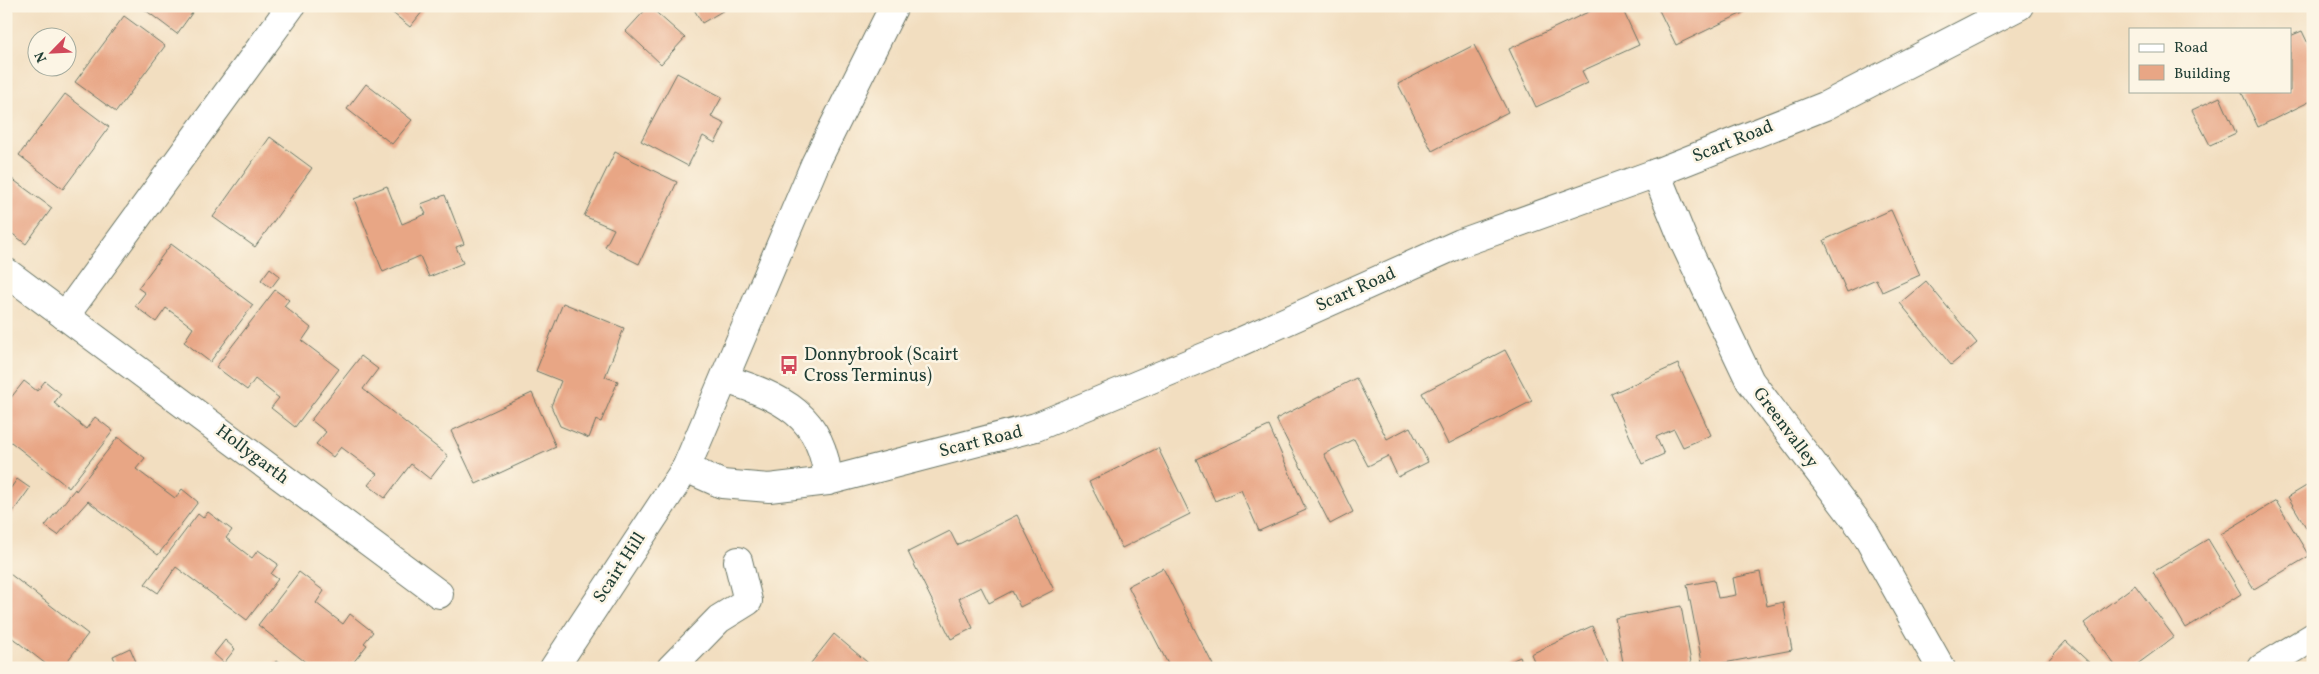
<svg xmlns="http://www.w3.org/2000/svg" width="2319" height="674" font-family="Vollkorn,serif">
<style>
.building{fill:#e8a685}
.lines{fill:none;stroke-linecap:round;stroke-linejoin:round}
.street-casing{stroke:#697565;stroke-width:30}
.secondary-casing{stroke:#697565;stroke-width:30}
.street{stroke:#fff;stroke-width:28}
.secondary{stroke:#fff;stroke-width:28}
.labels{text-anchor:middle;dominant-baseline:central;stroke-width:5;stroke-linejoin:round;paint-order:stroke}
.street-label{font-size:18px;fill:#1f3d34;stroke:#fcf5e5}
.poi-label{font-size:18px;fill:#1f3d34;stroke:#fcf5e5;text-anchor:start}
</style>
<rect width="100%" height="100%" fill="#fcf5e5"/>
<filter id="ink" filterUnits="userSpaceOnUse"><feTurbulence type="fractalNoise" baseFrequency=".02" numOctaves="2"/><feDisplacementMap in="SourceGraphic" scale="10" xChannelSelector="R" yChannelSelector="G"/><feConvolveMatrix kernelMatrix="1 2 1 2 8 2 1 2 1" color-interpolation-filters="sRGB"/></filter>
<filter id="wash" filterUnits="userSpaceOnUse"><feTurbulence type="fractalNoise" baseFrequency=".0096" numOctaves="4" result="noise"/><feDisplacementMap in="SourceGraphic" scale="20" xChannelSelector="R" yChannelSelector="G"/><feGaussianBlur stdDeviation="1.12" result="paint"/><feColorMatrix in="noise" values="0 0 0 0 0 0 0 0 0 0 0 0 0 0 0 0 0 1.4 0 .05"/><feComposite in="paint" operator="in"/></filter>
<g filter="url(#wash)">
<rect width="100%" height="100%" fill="#f2dec0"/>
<g id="blocks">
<!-- building -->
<g class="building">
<polygon points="6,6 15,6 6,18"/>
<polygon points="140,6 197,6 177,34"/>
<polygon points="384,6 427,6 410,27"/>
<polygon points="649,6 685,38 661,64 626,31"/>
<polygon points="692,6 731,6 702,23"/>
<polygon points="1601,6 1621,6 1639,45 1582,71 1588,83 1536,107 1509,49"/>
<polygon points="1657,6 1757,6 1676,45"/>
<polygon points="124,16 165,46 116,112 75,82"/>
<polygon points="2302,31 2313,54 2313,100 2258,127 2241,91 2290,91 2290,36"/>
<polygon points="1474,45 1508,112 1432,151 1398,84"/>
<polygon points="677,73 722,97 711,117 725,124 715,143 703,136 688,166 641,141"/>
<polygon points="366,84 412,120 392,144 347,109"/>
<polygon points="65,94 109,127 63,189 19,155"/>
<polygon points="2220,97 2236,133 2210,145 2192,110"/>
<polygon points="270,137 312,168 255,247 213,217"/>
<polygon points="615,152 677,182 639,264 605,247 614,229 584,216"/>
<polygon points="8,176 52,208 26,244 6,229"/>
<polygon points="387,186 402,224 426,214 421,204 445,195 464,244 456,247 463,263 429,277 420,256 383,272 354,199"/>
<polygon points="1891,210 1920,275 1882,292 1876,279 1847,292 1824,240"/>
<polygon points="171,244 253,305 210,362 184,342 193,328 180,318 166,308 156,322 135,306 145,293 138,288"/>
<polygon points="270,268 280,276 271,288 261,280"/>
<polygon points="1926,281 1977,343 1951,365 1900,303"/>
<polygon points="275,290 289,300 284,306 311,328 302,341 339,369 295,427 271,408 279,398 255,379 247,390 216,367"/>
<polygon points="563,303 624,328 605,377 618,381 601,422 596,420 589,438 560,426 551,406 561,381 536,371"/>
<polygon points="1505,350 1532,401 1448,444 1422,393"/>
<polygon points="361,356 378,369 363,389 448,456 430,479 411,464 385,498 368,485 377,474 341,447 333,457 316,444 326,432 311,420"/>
<polygon points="1678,364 1711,435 1683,447 1674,429 1656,437 1664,454 1642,464 1611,394"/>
<polygon points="1356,378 1387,439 1410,427 1428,462 1398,477 1388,456 1368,466 1354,439 1324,454 1353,512 1330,524 1276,419"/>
<polygon points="24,381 37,391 45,381 61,394 54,403 86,429 95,417 113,431 69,488 6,438 6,404"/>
<polygon points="532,393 556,447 476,484 451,431"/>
<polygon points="1269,426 1306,510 1259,531 1241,490 1215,501 1196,459"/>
<polygon points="118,437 145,458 136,469 175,498 182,489 198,502 158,555 88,501 58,535 45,526 75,489 76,491"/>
<polygon points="1158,448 1190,514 1122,548 1089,482"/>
<polygon points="17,479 30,488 10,516 6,513 6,495"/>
<polygon points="2313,482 2313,539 2288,497"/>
<polygon points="2276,501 2309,556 2254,589 2221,534"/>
<polygon points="208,512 232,530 226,538 252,558 258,550 278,564 271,574 278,579 247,620 176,567 158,593 145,584 198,514 203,518"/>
<polygon points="1017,515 1054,590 1020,607 1012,591 989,603 981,587 959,598 973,628 951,639 908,552 950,531 957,545"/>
<polygon points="2208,539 2241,594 2186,628 2153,572"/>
<polygon points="1163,568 1213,665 1207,668 1170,668 1128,586"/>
<polygon points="6,571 88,634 62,668 51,668 6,633"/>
<polygon points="299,572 324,591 316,603 343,624 350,614 373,632 364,643 367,645 349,668 313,668 258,625"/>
<polygon points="1760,572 1767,606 1783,602 1792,650 1703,667 1687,585 1714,580 1718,598 1725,597 1736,595 1733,578"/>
<polygon points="2135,585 2174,637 2132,668 2117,668 2084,623"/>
<polygon points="1681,606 1692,668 1624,668 1615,618"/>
<polygon points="1592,626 1610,668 1537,668 1531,654"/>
<polygon points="834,634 874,668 807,668"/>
<polygon points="225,640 235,649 224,663 214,654"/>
<polygon points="2066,641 2095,668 2041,668"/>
<polygon points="130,648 137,664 128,668 118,668 113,656"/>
<polygon points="1520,657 1525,668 1496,668"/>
<polygon points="276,661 285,668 271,668"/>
</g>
</g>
</g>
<g filter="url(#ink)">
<use href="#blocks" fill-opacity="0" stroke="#697565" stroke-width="1"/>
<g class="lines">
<!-- street casing -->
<g class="street-casing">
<g id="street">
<polyline points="1656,173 1684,242 1750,381 1864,531 1941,668"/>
<polyline points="6,272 439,594"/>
<polyline points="65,316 291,6"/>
<polyline points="671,668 719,619 748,601 738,561"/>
<polyline points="2262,668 2313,637"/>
</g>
</g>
<!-- secondary casing -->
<g class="secondary-casing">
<g id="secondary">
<path d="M725 379C781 397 823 415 828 481"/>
<polyline points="686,468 722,484 769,488 828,481 1036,427 1233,345 1461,243 1656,173 1825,106 2019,6"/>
<polyline points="554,668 686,468 815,164 894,6"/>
</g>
</g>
<!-- street -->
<use href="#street" class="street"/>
<!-- secondary -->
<use href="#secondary" class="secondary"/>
</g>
</g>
<!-- icons -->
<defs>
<g id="bus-bare" transform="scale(1.5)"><path d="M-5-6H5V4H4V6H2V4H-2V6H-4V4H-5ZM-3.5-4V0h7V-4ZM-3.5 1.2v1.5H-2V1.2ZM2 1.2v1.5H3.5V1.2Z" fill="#d1495b" stroke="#fcf5e5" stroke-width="2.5" paint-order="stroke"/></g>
</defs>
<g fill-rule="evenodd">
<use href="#bus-bare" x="789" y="365"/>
</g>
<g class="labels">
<!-- street labels -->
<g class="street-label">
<text transform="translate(1733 142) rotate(-22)">Scart Road</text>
<text transform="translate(1356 290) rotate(-24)">Scart Road</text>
<text transform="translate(1785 428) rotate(53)">Greenvalley</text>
<text transform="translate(981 442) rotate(-14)">Scart Road</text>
<text transform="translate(252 455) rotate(37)">Hollygarth</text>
<text transform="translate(620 568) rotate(-57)">Scairt Hill</text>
</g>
<!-- poi labels -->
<g class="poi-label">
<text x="804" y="355">Donnybrook (Scairt<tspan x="804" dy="21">Cross Terminus)</tspan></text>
</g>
</g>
<!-- margin -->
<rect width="2319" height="674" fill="none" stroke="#fcf5e5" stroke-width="25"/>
<!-- legend -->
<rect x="2129" y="28" width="162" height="65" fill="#fcf5e5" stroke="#a4ab9e"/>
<rect x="2139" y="44" width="25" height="8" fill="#ffffff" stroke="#a4ab9e"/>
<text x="2174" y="52" font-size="15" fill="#1f3d34">Road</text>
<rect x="2139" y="65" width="25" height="15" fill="#e8a685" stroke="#a4ab9e"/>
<text x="2174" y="78" font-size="15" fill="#1f3d34">Building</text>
<!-- north arrow -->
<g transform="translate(52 52) rotate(246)"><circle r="24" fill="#fcf5e5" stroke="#a4ab9e"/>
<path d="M0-4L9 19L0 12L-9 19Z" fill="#d1495b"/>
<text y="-8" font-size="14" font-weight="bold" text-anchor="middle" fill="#1f3d34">N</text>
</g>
</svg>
